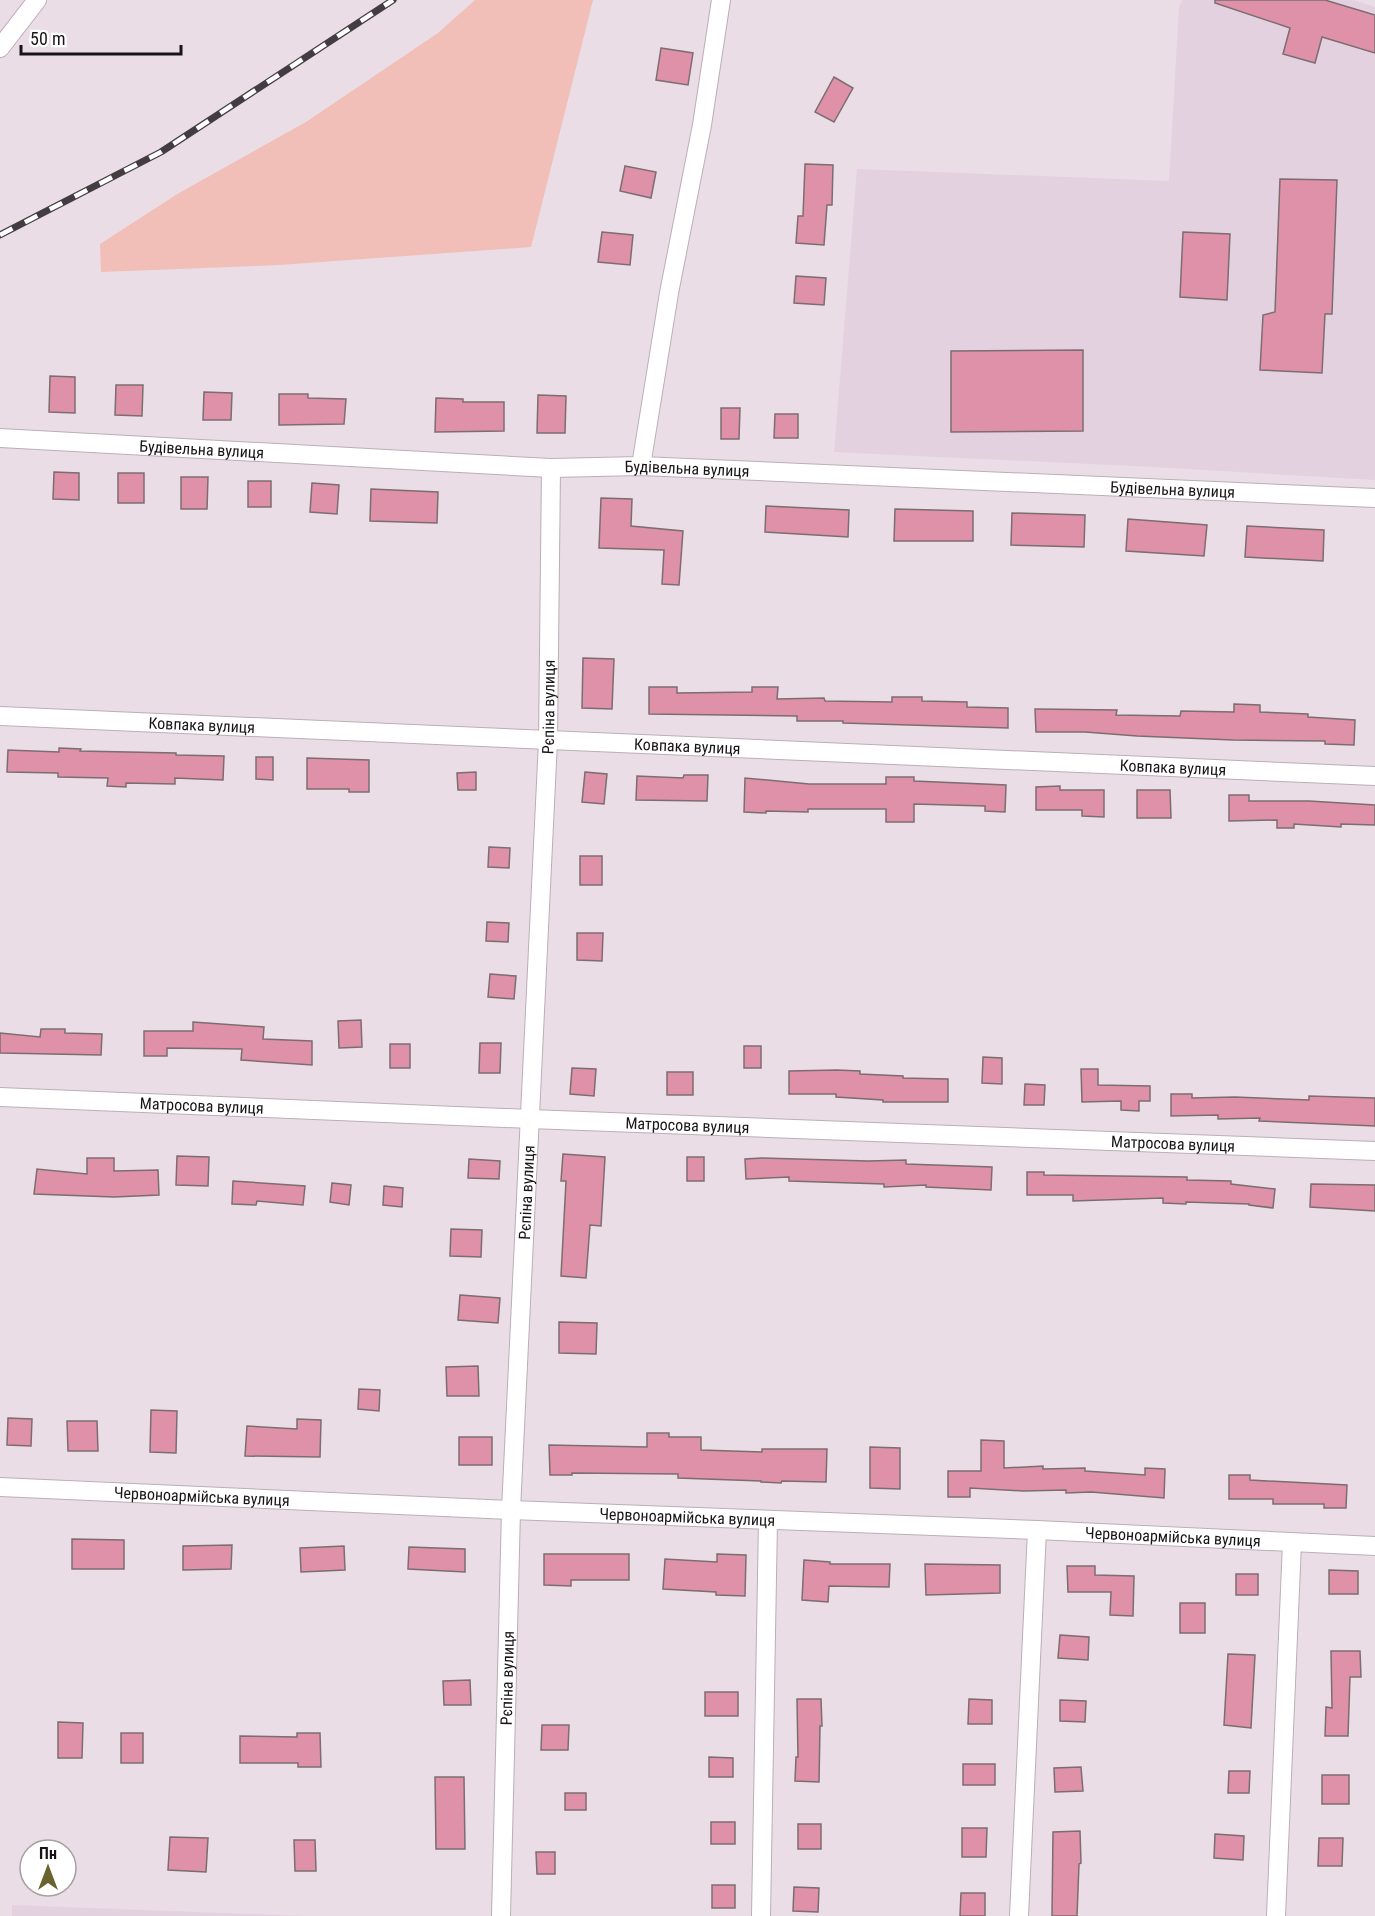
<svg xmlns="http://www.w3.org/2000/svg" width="1375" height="1916" font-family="'Roboto Condensed',sans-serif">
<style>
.built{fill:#e4d1df}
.green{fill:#f1beb8}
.building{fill:#de91a8;stroke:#7c6d71;stroke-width:1.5}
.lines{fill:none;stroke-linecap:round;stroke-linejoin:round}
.minor-casing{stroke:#bbaeb7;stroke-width:20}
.minor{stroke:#fff;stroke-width:18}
.rail-casing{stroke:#433d41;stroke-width:7}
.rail{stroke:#fff;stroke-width:4.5;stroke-dasharray:14;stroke-linecap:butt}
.labels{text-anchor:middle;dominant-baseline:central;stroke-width:4.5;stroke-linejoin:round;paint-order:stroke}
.street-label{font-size:16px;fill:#191417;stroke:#fff}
</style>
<rect width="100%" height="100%" fill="#eadde6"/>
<!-- built -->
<g class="built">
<polygon points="1182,0 1353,0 1375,7 1375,480 1152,467 834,452 857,169 1169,181 1179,8"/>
<polygon points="12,1905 306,1916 12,1916"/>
</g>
<!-- green -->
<polygon class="green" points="475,0 593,0 531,247 279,265 101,272 100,244 179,193 306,122 438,33"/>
<!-- building -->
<g class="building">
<polygon points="1215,0 1325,0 1375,15 1375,53 1322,37 1315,63 1283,54 1290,28 1215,3"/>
<polygon points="661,48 693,53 688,85 656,80"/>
<polygon points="834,77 853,88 834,122 815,112"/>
<polygon points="805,164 833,165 832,205 827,205 824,245 796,243 798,216 803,216"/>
<polygon points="625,166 656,172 651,198 620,191"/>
<polygon points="1280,179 1337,180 1332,314 1325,314 1322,373 1260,370 1263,315 1275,312"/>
<polygon points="602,232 633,235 630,265 598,262"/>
<polygon points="1183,232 1230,234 1227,300 1180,297"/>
<polygon points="796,276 826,278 824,305 794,303"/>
<polygon points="1083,350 1083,431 951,432 951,351"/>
<polygon points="50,376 75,377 75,413 49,412"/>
<polygon points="116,385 143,385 142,416 115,415"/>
<polygon points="204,392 232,393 231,420 203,420"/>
<polygon points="279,394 308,394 308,398 346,399 344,424 279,425"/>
<polygon points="538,395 566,396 565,433 537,433"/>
<polygon points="436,398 463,399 463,402 504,402 504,431 435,432"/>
<polygon points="721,408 740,408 739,439 721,439"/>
<polygon points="775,414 798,414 798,438 774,438"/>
<polygon points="54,472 79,473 79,500 53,499"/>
<rect x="118" y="473" width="26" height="30"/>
<polygon points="181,477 208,477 207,509 181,509"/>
<rect x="248" y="481" width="23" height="26"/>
<polygon points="312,483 339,485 337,514 310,512"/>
<polygon points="371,489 438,492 437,523 370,521"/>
<polygon points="601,498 632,499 631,526 683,531 679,585 662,584 664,550 599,548"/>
<polygon points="766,506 849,510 848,537 765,532"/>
<polygon points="895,509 973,511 973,541 894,541"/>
<polygon points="1012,513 1085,515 1084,547 1011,545"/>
<polygon points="1128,519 1207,525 1204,556 1126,551"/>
<polygon points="1247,526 1324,530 1323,561 1245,557"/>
<polygon points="583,658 614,659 612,709 582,708"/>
<polygon points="649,687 677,687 677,693 752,692 752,687 778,687 777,699 824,698 825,701 892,702 892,697 922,697 922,701 967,702 967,707 1008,708 1008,728 843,723 843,721 797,721 797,716 649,714"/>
<polygon points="1234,704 1260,705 1260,712 1308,714 1308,717 1355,720 1354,745 1325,744 1325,741 1233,740 1137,736 1085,732 1036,732 1035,709 1037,709 1117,710 1116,715 1180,716 1181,711 1234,712"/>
<polygon points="59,748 81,749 80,751 176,753 176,755 224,756 223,780 175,778 175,784 126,783 126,787 107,786 108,778 58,777 58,773 7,772 8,750 59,752"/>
<polygon points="256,757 273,757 273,780 256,779"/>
<polygon points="307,758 369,760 369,792 349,792 349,789 307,789"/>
<polygon points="476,772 476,790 458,790 457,773"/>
<polygon points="585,772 607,774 604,804 582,802"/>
<polygon points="684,775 708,775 707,801 636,800 637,776 683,778"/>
<polygon points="886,777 914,777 914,781 1006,785 1005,812 985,811 985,806 914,804 914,822 886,822 886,809 808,809 808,812 766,811 766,813 744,812 745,778 809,784 886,784"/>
<polygon points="1060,786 1060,790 1104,790 1104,817 1082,816 1082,810 1036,810 1036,787"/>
<polygon points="1137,790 1170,790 1171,818 1137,818"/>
<polygon points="1229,795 1249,795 1249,801 1309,801 1375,805 1375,825 1341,824 1341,827 1294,824 1294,828 1277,828 1277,820 1229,821"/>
<polygon points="489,847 510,848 509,868 488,867"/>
<rect x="580" y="856" width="22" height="29"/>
<polygon points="487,922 509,923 508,942 486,941"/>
<polygon points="577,933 603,933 602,961 577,960"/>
<polygon points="490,974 516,976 514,999 488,997"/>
<polygon points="361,1020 362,1047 339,1048 338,1021"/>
<polygon points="193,1022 264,1027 263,1039 312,1041 312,1065 241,1060 242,1049 167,1048 167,1056 144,1056 144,1031 193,1031"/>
<polygon points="41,1029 65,1029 65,1033 102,1034 101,1055 0,1053 0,1033 40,1037"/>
<polygon points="480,1043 501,1043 500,1073 479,1073"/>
<rect x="390" y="1044" width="20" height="24"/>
<rect x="744" y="1046" width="17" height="22"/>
<polygon points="983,1057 1002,1058 1002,1084 982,1083"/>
<polygon points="572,1068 596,1069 594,1096 570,1094"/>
<polygon points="1081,1069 1098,1069 1098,1085 1150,1086 1150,1101 1139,1101 1139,1111 1121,1110 1121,1101 1082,1102"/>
<polygon points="837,1070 860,1071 860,1074 903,1076 903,1078 948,1079 948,1102 883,1102 883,1100 836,1097 836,1094 789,1094 789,1071"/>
<rect x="667" y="1072" width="26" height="23"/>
<polygon points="1025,1084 1045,1085 1044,1105 1024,1105"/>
<polygon points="1171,1094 1192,1094 1192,1098 1235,1097 1309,1100 1309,1096 1375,1098 1375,1126 1259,1121 1260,1118 1218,1119 1218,1115 1171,1116"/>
<polygon points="563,1154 605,1157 601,1226 590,1225 586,1278 561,1276 566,1181 561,1181"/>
<polygon points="177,1156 209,1157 208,1186 176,1185"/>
<rect x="687" y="1157" width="17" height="24"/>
<polygon points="87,1158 114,1158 114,1171 158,1170 159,1195 114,1197 34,1194 37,1169 87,1174"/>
<polygon points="762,1158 868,1161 906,1160 906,1164 992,1167 991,1190 926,1187 926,1185 884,1187 884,1184 789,1181 789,1177 746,1179 745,1159"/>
<polygon points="469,1159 500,1161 499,1179 468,1178"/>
<polygon points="1027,1172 1044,1172 1044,1175 1187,1177 1187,1180 1231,1181 1231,1184 1275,1189 1273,1208 1249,1205 1249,1204 1186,1202 1186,1204 1163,1203 1163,1198 1073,1201 1073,1195 1027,1195"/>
<polygon points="233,1181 305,1186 303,1205 257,1201 256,1205 232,1204"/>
<polygon points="332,1183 351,1185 349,1205 330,1202"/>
<polygon points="1311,1184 1375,1185 1375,1211 1310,1207"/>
<polygon points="384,1186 403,1188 402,1207 383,1205"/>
<polygon points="451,1229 482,1230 481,1257 450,1256"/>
<polygon points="460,1295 500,1298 498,1323 458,1320"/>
<polygon points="559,1322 597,1323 596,1354 559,1353"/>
<polygon points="478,1366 479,1396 447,1396 446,1367"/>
<polygon points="359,1389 380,1390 379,1411 358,1409"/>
<polygon points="151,1410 177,1411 176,1453 150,1452"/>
<polygon points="8,1418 32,1419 31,1446 7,1445"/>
<polygon points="297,1419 321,1420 320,1457 245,1456 247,1426 297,1429"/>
<polygon points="67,1421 97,1421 98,1451 68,1451"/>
<polygon points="647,1433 669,1433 669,1437 701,1437 701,1450 762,1452 762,1449 827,1449 826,1482 782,1481 781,1483 761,1482 761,1481 678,1478 678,1474 572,1473 572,1475 550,1475 549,1445 647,1447"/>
<rect x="459" y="1437" width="33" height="28"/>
<polygon points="981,1440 1004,1441 1004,1468 1043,1466 1043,1469 1085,1468 1085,1471 1145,1475 1145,1468 1165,1469 1164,1498 1091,1492 1066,1493 1066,1490 1023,1491 970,1488 970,1497 948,1497 948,1471 981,1471"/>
<polygon points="870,1447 900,1448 900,1489 870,1488"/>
<polygon points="1229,1475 1250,1475 1250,1480 1347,1485 1346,1508 1324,1508 1324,1504 1273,1504 1273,1499 1229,1499"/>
<polygon points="72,1539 124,1540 124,1569 72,1569"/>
<polygon points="232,1545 231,1569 183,1570 183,1546"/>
<polygon points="344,1546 345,1570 301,1572 300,1548"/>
<polygon points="409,1547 465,1549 465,1572 408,1569"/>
<polygon points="544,1554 629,1554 629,1580 571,1580 571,1586 544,1585"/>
<polygon points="717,1554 746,1555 745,1596 716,1595 716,1592 663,1589 665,1559 717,1562"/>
<polygon points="804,1560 830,1562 830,1564 890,1564 889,1587 829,1586 828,1602 802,1600"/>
<polygon points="925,1564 1000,1565 1000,1593 926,1595"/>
<polygon points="1067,1566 1095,1566 1095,1575 1134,1576 1133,1616 1110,1615 1111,1592 1068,1592"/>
<polygon points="1329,1570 1358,1571 1358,1594 1329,1594"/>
<rect x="1236" y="1574" width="22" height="21"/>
<rect x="1180" y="1603" width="25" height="30"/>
<polygon points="1060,1635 1089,1637 1088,1660 1058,1658"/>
<polygon points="1331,1651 1360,1651 1361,1677 1350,1677 1348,1736 1325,1736 1326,1707 1332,1708"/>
<polygon points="1228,1654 1255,1655 1251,1728 1224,1725"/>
<polygon points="470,1680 471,1705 444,1705 443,1681"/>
<rect x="705" y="1692" width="33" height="24"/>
<polygon points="797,1699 821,1699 822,1726 820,1726 819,1782 795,1781 796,1757 798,1757"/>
<polygon points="969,1699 992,1700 992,1724 968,1724"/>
<polygon points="1060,1700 1086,1701 1085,1722 1060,1721"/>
<polygon points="58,1722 83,1723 82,1758 58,1758"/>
<polygon points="542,1725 569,1725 568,1750 541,1750"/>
<rect x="121" y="1733" width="22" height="30"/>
<polygon points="297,1733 320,1733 321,1767 298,1767 298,1763 240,1763 240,1736 297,1737"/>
<polygon points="709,1757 733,1758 733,1777 709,1777"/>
<rect x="963" y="1764" width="32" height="21"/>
<polygon points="1081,1767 1083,1791 1055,1792 1054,1768"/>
<polygon points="1229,1771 1250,1771 1249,1793 1228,1793"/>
<rect x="1322" y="1775" width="27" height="29"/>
<polygon points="435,1777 464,1777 465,1849 436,1849"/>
<rect x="565" y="1793" width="21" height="17"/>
<rect x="711" y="1822" width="24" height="22"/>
<rect x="798" y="1824" width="23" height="25"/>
<polygon points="962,1828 987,1828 986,1857 962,1857"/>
<polygon points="1080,1831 1081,1863 1079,1864 1077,1916 1052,1916 1053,1832"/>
<polygon points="1215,1834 1244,1836 1243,1860 1214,1858"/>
<polygon points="170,1837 208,1838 206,1872 168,1870"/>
<polygon points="1319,1838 1343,1838 1342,1866 1318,1866"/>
<polygon points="294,1840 315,1840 316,1871 295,1871"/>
<polygon points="536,1852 555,1852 555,1874 537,1874"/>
<rect x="712" y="1885" width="23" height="23"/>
<polygon points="794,1887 819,1888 818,1912 793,1911"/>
<polygon points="961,1893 985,1893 985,1916 960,1916"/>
</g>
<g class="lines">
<!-- minor casing -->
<g class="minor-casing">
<g id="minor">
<polyline points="0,48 37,0"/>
<path id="s1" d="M0 438 551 468 641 466 1375 498"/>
<polyline points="641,466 669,293 702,125 721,0"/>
<path id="s2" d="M0 716 1375 776"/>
<path id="s3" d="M0 1097 530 1119 1375 1151"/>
<path id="s4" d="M0 1487 511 1510 1037 1530 1375 1546"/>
<path id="s5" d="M501 1916 511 1510 548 741 551 468"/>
<polyline points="761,1916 768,1520"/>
<polyline points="1019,1916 1037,1530"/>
<polyline points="1276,1916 1292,1543"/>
</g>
</g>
<!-- minor -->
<use href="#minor" class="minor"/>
<!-- rail casing -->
<g class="rail-casing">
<polyline id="rail" points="0,235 161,152 393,0"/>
</g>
<!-- rail -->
<use href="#rail" class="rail"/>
</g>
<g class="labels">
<!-- street labels -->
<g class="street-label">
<text stroke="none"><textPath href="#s1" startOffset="202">Будівельна вулиця</textPath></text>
<text stroke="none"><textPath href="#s1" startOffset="688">Будівельна вулиця</textPath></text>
<text stroke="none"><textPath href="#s1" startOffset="1174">Будівельна вулиця</textPath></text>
<text stroke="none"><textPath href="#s5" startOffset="1210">Рєпіна вулиця</textPath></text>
<text stroke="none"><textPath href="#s2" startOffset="202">Ковпака вулиця</textPath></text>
<text stroke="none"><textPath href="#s2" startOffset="688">Ковпака вулиця</textPath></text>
<text stroke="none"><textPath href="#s2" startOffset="1174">Ковпака вулиця</textPath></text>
<text stroke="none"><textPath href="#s3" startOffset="202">Матросова вулиця</textPath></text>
<text stroke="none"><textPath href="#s3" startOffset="688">Матросова вулиця</textPath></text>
<text stroke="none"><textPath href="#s3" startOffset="1174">Матросова вулиця</textPath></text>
<text stroke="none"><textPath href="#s5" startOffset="724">Рєпіна вулиця</textPath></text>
<text stroke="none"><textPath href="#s4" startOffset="202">Червоноармійська вулиця</textPath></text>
<text stroke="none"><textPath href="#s4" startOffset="688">Червоноармійська вулиця</textPath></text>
<text stroke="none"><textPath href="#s4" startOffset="1174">Червоноармійська вулиця</textPath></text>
<text stroke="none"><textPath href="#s5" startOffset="238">Рєпіна вулиця</textPath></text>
</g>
</g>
<!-- north arrow -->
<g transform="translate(48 1868)"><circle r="28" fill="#ffffff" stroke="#a3a1a2" stroke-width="1.5"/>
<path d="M0-4.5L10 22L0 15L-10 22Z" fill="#6b632f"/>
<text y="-9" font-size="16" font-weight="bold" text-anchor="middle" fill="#191417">Пн</text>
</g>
<!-- scale -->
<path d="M21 45v9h160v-9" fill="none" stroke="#191417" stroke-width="3"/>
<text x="30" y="45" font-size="18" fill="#191417" stroke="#ffffff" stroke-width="4.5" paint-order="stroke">50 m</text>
</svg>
